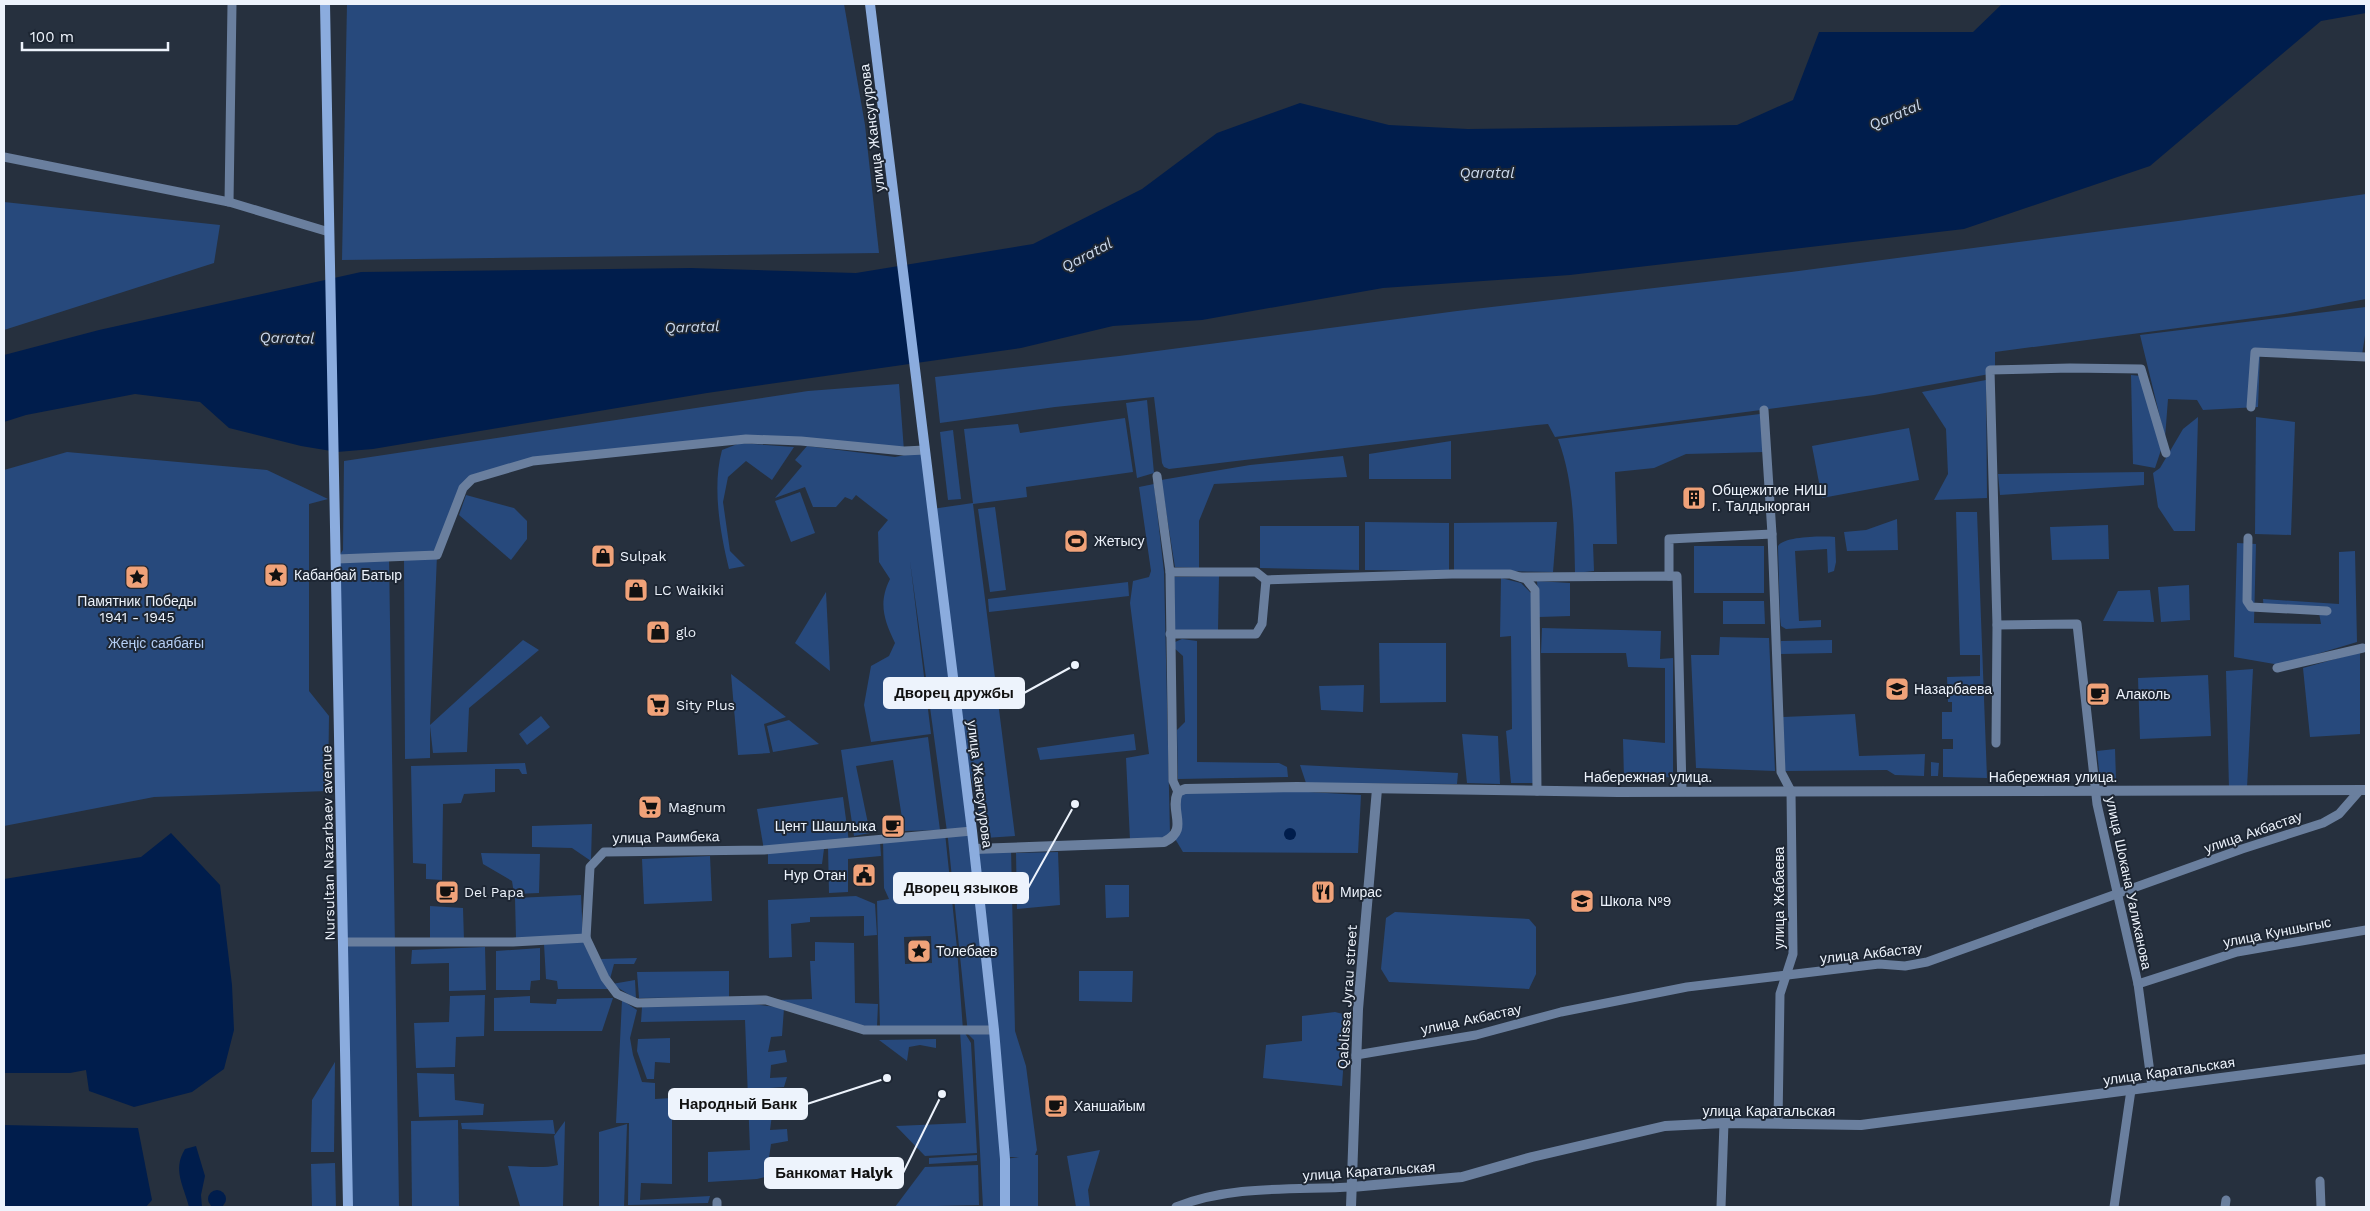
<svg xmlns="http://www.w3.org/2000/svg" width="2370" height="1211" font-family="'Work Sans',sans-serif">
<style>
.green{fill:#27497c;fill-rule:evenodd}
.water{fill:#001d4c}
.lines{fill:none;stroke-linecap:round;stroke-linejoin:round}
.minor{stroke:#6a7f9e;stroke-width:9}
.tertiary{stroke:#6a7f9e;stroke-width:10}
.secondary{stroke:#8bacde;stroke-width:10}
.labels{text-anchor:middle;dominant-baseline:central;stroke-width:4;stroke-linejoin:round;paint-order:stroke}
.street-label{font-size:14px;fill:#edf3fc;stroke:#1d2633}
.poi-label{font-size:14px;fill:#edf3fc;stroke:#1d2633;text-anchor:start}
.park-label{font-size:14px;fill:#b4cdf3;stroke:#1d2633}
.water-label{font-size:15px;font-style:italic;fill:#cddaed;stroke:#1d2633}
.leader{fill:none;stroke:#edf3fc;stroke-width:2}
.callout-dot{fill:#edf3fc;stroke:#1d2633;stroke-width:2}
.callout{fill:#edf3fc;stroke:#edf3fc;stroke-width:2}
.callout-label{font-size:15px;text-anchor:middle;font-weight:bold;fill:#111}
</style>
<rect width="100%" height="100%" fill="#26303e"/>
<!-- green -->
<g class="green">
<polygon points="347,4 844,4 865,125 879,253 342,260"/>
<polygon points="2366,194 2366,299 2284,314 1995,352 1995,373 1874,395 1555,437 1548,424 1537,425 1169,469 1164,467 1162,463 1154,397 1055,407 940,423 935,377 1119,356 1457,311 1791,272 2178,221"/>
<polygon points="4,202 220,225 214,263 4,330"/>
<polygon points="2366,307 2366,329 2362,355 2260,356 2258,407 2203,410 2197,400 2168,399 2165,438 2140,335"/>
<polygon points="2131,375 2141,376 2162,447 2155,468 2133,464"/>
<polygon points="1986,380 1987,498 1934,500 1948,474 1946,429 1922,392"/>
<polygon points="899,384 904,451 763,439 525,463 467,484 437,555 430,725 523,640 539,650 469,708 467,752 433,753 430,726 430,758 405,759 404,557 389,557 399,1207 348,1207 337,559 343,550 344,461 808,391"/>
<polygon points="1147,400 1154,473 1137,478 1126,403"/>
<path d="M1760 414 1765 452 1686 454 1654 468 1615 472 1617 544H1593L1594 571 1575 573C1574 528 1574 481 1558 439Z"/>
<polygon points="2198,417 2195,531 2174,531 2158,507 2153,473 2160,468 2183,429"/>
<polygon points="2256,417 2295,422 2291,535 2255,534"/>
<polygon points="1125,418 1133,472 1026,487 1027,497 973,504 1015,836 985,838 957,716 932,509 973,503 964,429 1018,424 1020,433"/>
<polygon points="1909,428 1919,480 1822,498 1812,446"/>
<polygon points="953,430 961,499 948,500 940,432"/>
<polygon points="1451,441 1451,479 1369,479 1369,454"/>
<path d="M740 443 794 447 772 480 746 461 728 477 723 502 730 551 745 566 729 569C720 532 712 487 722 450Z"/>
<path d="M807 446 895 457 921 452 974 875 1003 1159V1207H983L974 1040 968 1034 948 839 910 561 931 734 871 742 864 705 871 666 889 656 895 643C884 620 878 603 890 579L879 562 878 532 888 520 856 495 852 500 845 497 836 507H813L805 487 775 498 802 466 795 460Z"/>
<polygon points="67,452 267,470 328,499 309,504 309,691 329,716 328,791 154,797 4,826 4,470"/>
<polygon points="1343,456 1347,477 1214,484 1199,521 1199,568 1175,567 1161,480 1250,465"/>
<polygon points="2144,472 2144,485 2000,495 1998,474"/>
<polygon points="1154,484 1164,572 1170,834 1157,840 1130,840 1126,758 1149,754 1130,603 1133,581 1149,577 1151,571 1139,487"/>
<polygon points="800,492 815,533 791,542 775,501"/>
<polygon points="466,495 514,508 527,521 527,539 511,560 459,515"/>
<polygon points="995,507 1006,590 990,592 978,509"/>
<polygon points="1956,512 1977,512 1987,778 1943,777 1943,749 1953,749 1953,739 1942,739 1942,712 1952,712 1952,702 1948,702 1947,677 1980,676 1980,655 1960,655"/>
<polygon points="1897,519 1898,550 1847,551 1844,532 1866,530"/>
<polygon points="1365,522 1449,523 1449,571 1365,570"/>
<polygon points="1557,522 1553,572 1454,570 1454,523"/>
<polygon points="2108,525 2109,559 2052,560 2050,527"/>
<polygon points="1260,526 1359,526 1359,570 1260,568"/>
<path d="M1835 537 1836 562 1834 571 1828 573 1827 549 1795 551 1799 621 1821 620V627L1786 629 1781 626 1780 617 1778 546C1785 536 1823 536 1835 537Z"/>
<polygon points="2237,543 2256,544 2254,623 2321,624 2319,613 2264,612 2263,599 2339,604 2339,552 2355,551 2357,642 2280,665 2234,657"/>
<rect x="1694" y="546" width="70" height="47"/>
<polygon points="1219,576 1218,630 1175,631 1174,577"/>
<polygon points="1501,578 1521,583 1532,594 1534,783 1511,783 1506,731 1512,729 1511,636 1500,637"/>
<polygon points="1537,581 1570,583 1570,616 1539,617"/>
<polygon points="1128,582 1129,596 989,612 988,599"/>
<polygon points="2189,585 2190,620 2161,622 2158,587"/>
<polygon points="2150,590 2154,622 2103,621 2118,591"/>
<polygon points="826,592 830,671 795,643"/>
<polygon points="1723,601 1764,601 1765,624 1723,624"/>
<polygon points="1542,628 1661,631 1660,659 1673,658 1673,777 1624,779 1623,739 1665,743 1665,668 1628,667 1626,653 1541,653"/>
<polygon points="1720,637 1769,638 1775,771 1696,768 1691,655 1719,655"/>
<polygon points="1182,639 1197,641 1197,762 1279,763 1287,767 1288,777 1178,779 1177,730 1185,722 1183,656 1173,647 1175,642"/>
<polygon points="1832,640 1832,653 1781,654 1781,641"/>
<polygon points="1379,643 1446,643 1446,702 1380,703"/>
<polygon points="2360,652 2360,734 2310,737 2303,668"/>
<polygon points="2253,669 2247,788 2229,788 2226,671"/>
<polygon points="731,674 786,717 764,724 770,753 738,755"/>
<polygon points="2208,675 2211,736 2140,739 2138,678"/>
<polygon points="1364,685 1363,712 1321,710 1319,686"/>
<polygon points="1855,714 1859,756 1925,754 1924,776 1895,775 1887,770 1784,771 1783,717"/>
<polygon points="541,716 550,727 527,745 519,734"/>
<polygon points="789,720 819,744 773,752 767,726"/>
<polygon points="1134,734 1136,750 1040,760 1037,748"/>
<polygon points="1462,734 1498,736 1500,784 1467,783"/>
<polygon points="928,737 940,830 904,831 893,760 856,766 870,833 854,836 841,750"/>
<polygon points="2115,749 2116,779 2100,780 2097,751"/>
<polygon points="1931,762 1939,763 1938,776 1931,776"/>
<polygon points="525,763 527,774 522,774 519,769 495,769 495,792 464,794 461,803 443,804 442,880 426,879 426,864 413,863 411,766"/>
<polygon points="1300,765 1458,773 1457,784 1306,783"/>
<polygon points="1242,788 1361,795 1358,853 1183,852 1174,837 1178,792"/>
<polygon points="843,797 849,842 764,850 757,809"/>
<polygon points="592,824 591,861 572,848 532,847 532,826"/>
<path d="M945 833 957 948 963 1030 971 1043 977 1153 925 1156 896 1126 966 1123 960 1031 880 1030 877 901 889 899 884 888 883 839ZM931 936 932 963 905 964 904 937Z"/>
<polygon points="880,841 881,856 848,859 848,892 829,893 828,847"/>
<polygon points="1011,848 1015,1031 1026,1066 1037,1150 1035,1155 1038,1155 1038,1207 1005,1207 1005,1159 1019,1157 1007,1157 974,849"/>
<polygon points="824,849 822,864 768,864 768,853"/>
<polygon points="1058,852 1060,905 1017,909 1016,853"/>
<polygon points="481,853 540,854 539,893 514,894 512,881 483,864"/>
<polygon points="710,856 712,901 644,904 642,859"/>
<polygon points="1105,885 1129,885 1129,917 1106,918"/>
<polygon points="581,895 583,936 516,938 515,898"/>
<polygon points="856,896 875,904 877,935 864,936 864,916 810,917 810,922 791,924 792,957 769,958 768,900"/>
<polygon points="430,906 463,908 464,941 430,943"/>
<polygon points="1395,912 1529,919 1536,927 1536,974 1529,989 1389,982 1381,969 1386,918"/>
<polygon points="583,942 608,989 558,989 557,981 546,979 544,944"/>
<polygon points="815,942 854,943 855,1003 878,1004 877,1027 855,1025 776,1000 812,999 810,961 815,961"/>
<polygon points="485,947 486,990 449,991 449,963 411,964 412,950"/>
<polygon points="540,948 540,980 531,981 530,990 496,990 496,951"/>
<polygon points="637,958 634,964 614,964 610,979 600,959"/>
<polygon points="729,971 729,997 639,998 637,972"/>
<polygon points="1079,971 1133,971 1132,1002 1079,1001"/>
<polygon points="635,980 636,999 612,984"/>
<polygon points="485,995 484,1036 456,1037 455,1067 416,1068 414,1023 449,1022 450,996"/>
<polygon points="530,996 530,1003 556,1004 557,999 613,998 602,1031 494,1031 494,998"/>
<polygon points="622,1000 637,1010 630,1038 633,1055 642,1082 655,1083 655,1099 672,1098 672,1184 641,1183 640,1200 710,1196 708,1203 628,1205 629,1123 616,1123"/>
<polygon points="751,1004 784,1008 782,1036 771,1037 768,1052 785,1050 787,1062 771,1065 770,1078 787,1077 784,1087 770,1088 769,1105 787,1103 785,1112 772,1115 770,1130 787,1129 788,1141 771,1144 769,1158 788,1158 784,1172 757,1179 708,1182 708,1152 750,1150 745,1020 641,1022 642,1007"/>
<polygon points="1335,1012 1347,1015 1342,1086 1263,1078 1266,1045 1302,1041 1302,1016"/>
<polygon points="670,1038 670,1063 655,1062 654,1079 647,1079 637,1051 638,1039"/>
<polygon points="936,1039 936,1048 920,1045 909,1047 907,1061 879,1040"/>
<polygon points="335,1062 334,1152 311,1152 312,1100"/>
<polygon points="417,1073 454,1074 455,1100 484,1104 483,1115 419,1117"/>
<polygon points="458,1120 459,1207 412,1207 411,1121"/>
<polygon points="553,1120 555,1134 462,1129 461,1123"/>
<path d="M565 1121 563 1207 520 1206 508 1166C525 1166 542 1169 558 1165L554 1136Z"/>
<polygon points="627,1124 624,1207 599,1207 599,1132"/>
<polygon points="1100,1150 1088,1190 1090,1207 1076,1207 1067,1156"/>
<polygon points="977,1155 977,1161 929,1164 929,1158"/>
<polygon points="335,1163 336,1207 312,1207 311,1164"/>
<polygon points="978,1165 979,1205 895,1207 925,1167"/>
</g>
<!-- water -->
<g class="water">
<polygon points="2002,4 2366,4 2366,13 2321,21 2150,166 1964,229 1570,275 1383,288 1202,320 1113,326 1021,348 707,393 373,449 337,452 301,446 229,428 200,402 135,394 26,415 4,422 4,355 99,330 361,272 691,268 856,273 1033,244 1142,189 1217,133 1300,103 1389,125 1468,129 1737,125 1793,100 1819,32 1973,32"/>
<circle cx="1290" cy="834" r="6"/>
<polygon points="171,833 220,885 232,985 234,1030 224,1069 192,1092 134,1107 89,1091 86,1070 70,1073 4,1073 4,879 141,857"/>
<polygon points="4,1125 138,1128 152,1200 146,1207 4,1207"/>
<path d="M196 1146 205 1176 201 1195 202 1207H189C184 1186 172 1170 185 1149Z"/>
<circle cx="217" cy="1199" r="9"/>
</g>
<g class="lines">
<!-- minor -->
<g class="minor">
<polyline points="4,157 229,202 329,232"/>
<polyline points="229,202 232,4"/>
<polyline points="2251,407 2255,352 2366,357"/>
<polyline points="1764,410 1772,534 1781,772 1791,791 1793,954 1780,994 1778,1123"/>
<polyline points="1157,476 1170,572"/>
<polyline points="2248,538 2247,601 2251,607 2327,611"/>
<polyline points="337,559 437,555 463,488 472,479 533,461 746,439 801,441 904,451 925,450"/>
<polyline points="1669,576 1669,539 1772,534"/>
<polyline points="1521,577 1677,576 1682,791"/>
<polyline points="1170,634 1256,634 1262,624 1266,580"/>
<polyline points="2277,668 2363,648"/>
<polyline points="1996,743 1997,625"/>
<polyline points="1178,792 1173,781 1170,572 1256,572 1266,580 1452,574 1510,574 1526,579 1535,590 1537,791"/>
<polyline points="586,938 605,978 617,994 637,1003 766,1000 864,1030 994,1030"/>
<polyline points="344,942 513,942 586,938 590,867 604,852 764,850 972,831"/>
<polyline points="2138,984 2237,952 2366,930"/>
<polyline points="1356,1055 1476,1035 1561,1012 1687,987 1879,964 1905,966 1927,962 2242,849 2323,823 2339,814 2360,790"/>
<polyline points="2152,1087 2138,984 2097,804 2077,624 1997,625 1990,370 2070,368 2141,369 2166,453"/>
<polyline points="2320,1181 2321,1207"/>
<polyline points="717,1202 717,1207"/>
<path d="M1176 1207C1230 1185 1294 1190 1352 1187"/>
<polyline points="1721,1207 1724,1123"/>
<polyline points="2114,1207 2131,1090"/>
<polyline points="2225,1207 2226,1200"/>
</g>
<!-- tertiary -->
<g class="tertiary">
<path d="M974 849 1164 842C1190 829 1169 813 1178 792L1185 789 1297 787 1618 792 2366 790"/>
<polyline points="1352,1187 1462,1177 1532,1157 1665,1126 1724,1123 1861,1125 2366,1059"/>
<polyline points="1351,1207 1358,1009 1377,789"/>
</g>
<!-- secondary -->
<g class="secondary">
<polyline points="325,4 348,1207"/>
<polyline points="870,4 972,831 994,1030 1005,1159 1005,1207"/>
</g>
</g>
<!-- icons -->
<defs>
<g id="building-square" transform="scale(1.25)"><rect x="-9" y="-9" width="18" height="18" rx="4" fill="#f0a279" stroke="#1d2633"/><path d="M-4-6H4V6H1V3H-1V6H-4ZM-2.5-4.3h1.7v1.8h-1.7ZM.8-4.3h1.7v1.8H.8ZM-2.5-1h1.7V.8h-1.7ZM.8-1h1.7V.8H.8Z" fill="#111"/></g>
<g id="stadium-square" transform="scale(1.25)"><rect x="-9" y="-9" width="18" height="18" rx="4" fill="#f0a279" stroke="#1d2633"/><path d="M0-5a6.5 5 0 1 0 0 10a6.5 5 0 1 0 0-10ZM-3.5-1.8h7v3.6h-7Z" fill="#111"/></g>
<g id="shop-square" transform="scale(1.25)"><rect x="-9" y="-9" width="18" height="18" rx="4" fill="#f0a279" stroke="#1d2633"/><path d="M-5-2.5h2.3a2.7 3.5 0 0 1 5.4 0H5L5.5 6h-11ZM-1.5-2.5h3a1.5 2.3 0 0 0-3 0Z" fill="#111"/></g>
<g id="sight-square" transform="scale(1.25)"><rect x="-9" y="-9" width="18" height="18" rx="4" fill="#f0a279" stroke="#1d2633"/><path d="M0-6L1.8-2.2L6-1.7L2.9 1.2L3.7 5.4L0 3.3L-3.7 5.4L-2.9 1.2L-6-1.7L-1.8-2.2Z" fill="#111"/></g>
<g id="school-square" transform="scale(1.25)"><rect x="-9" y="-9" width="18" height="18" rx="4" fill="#f0a279" stroke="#1d2633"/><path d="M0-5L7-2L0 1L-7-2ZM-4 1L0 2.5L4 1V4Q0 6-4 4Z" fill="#111"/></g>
<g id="cafe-square" transform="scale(1.25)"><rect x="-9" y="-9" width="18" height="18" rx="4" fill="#f0a279" stroke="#1d2633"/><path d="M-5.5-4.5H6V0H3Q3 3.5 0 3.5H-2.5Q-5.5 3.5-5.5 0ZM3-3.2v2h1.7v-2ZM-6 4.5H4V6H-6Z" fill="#111"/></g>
<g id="supermarket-square" transform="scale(1.25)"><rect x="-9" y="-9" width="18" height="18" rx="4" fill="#f0a279" stroke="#1d2633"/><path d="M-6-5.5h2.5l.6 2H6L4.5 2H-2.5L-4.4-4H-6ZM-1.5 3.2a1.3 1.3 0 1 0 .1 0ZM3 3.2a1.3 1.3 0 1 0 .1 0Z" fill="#111"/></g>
<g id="civic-square" transform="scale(1.25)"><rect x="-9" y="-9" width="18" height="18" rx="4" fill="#f0a279" stroke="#1d2633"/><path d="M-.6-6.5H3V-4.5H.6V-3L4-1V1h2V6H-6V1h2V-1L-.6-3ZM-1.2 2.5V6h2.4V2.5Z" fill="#111"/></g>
<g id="restaurant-square" transform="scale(1.25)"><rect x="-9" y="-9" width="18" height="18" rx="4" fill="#f0a279" stroke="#1d2633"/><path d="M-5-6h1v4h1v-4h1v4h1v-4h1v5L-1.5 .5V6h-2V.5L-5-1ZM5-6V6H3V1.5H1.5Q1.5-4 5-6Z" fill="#111"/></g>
</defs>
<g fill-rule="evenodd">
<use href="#building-square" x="1694" y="498"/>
<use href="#stadium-square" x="1076" y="541"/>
<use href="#shop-square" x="603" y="556"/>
<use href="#sight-square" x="276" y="575"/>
<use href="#sight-square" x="137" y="577"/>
<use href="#shop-square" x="636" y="590"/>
<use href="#shop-square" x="658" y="632"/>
<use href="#school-square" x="1897" y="689"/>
<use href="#cafe-square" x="2098" y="694"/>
<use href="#supermarket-square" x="658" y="705"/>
<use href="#supermarket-square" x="650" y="807"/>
<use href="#cafe-square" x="893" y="826"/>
<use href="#civic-square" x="864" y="875"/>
<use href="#cafe-square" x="447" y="892"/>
<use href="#restaurant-square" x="1323" y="892"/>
<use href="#school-square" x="1582" y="901"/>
<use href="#sight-square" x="919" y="951"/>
<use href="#cafe-square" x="1056" y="1106"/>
</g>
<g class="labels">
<!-- street labels -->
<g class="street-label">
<text transform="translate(872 128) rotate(-97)">улица Жансугурова</text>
<text x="1648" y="777">Набережная улица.</text>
<text x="2053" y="777">Набережная улица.</text>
<text transform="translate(980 784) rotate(83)">улица Жансугурова</text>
<text transform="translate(2253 832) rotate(-19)">улица Акбастау</text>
<text transform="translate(666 837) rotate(-1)">улица Раимбека</text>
<text transform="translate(328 843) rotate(-91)">Nursultan Nazarbaev avenue</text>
<text transform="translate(2129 883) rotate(78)">улица Шокана Уалиханова</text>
<text transform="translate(1779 898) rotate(-90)">улица Жабаева</text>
<text transform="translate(2277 932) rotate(-11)">улица Куншыгыс</text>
<text transform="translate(1871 953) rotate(-6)">улица Акбастау</text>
<text transform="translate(1347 997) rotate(-86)">Qablissa Jyrau street</text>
<text transform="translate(1471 1019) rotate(-12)">улица Акбастау</text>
<text transform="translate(2169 1071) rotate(-8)">улица Каратальская</text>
<text x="1769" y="1111">улица Каратальская</text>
<text transform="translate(1369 1171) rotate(-4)">улица Каратальская</text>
</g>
<!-- poi labels -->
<g class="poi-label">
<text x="1712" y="490">Общежитие НИШ<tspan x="1712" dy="16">г. Талдыкорган</tspan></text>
<text x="1094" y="541">Жетысу</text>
<text x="620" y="556">Sulpak</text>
<text x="294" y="575">Кабанбай Батыр</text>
<text x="654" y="590">LC Waikiki</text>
<text x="137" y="601" text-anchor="middle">Памятник Победы<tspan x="137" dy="16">1941 - 1945</tspan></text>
<text x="676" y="632">glo</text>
<text x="1914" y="689">Назарбаева</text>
<text x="2116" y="694">Алаколь</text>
<text x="676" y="705">Sity Plus</text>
<text x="668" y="807">Magnum</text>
<text x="876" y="826" text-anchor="end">Цент Шашлыка</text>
<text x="846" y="875" text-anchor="end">Нур Отан</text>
<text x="464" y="892">Del Papa</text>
<text x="1340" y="892">Мирас</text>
<text x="1600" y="901">Школа №9</text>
<text x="936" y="951">Толебаев</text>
<text x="1074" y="1106">Ханшайым</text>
</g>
<!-- park labels -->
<g class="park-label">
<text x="156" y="643">Жеңіс саябағы</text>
</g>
<!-- water labels -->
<g class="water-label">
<text transform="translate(1895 115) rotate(-23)">Qaratal</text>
<text x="1487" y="173">Qaratal</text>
<text transform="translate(1087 255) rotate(-28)">Qaratal</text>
<text transform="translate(692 327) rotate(-2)">Qaratal</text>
<text transform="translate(287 338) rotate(1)">Qaratal</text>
</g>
</g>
<!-- callouts -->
<path class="leader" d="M1075 665L1024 693M1075 804L1028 888M887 1078L807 1104M942 1094L903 1173"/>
<g class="callout-dot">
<circle cx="1075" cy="665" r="5"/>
<circle cx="1075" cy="804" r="5"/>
<circle cx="887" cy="1078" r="5"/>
<circle cx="942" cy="1094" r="5"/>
</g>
<g class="callout">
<rect x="884" y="678" width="140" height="30" rx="5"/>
<rect x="894" y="873" width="134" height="30" rx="5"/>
<rect x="669" y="1089" width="138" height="30" rx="5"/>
<rect x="765" y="1158" width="138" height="30" rx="5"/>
</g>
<g class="callout-label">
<text x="954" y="698">Дворец дружбы</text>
<text x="961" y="893">Дворец языков</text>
<text x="738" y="1109">Народный Банк</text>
<text x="834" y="1178">Банкомат Halyk</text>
</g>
<!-- border -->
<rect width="2370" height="1211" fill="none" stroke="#edf3fc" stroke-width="10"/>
<!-- scale -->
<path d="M22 42v8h146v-8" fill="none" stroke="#edf3fc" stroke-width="2.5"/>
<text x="30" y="42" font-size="15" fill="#edf3fc" stroke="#1d2633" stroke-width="4" paint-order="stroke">100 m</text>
</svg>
